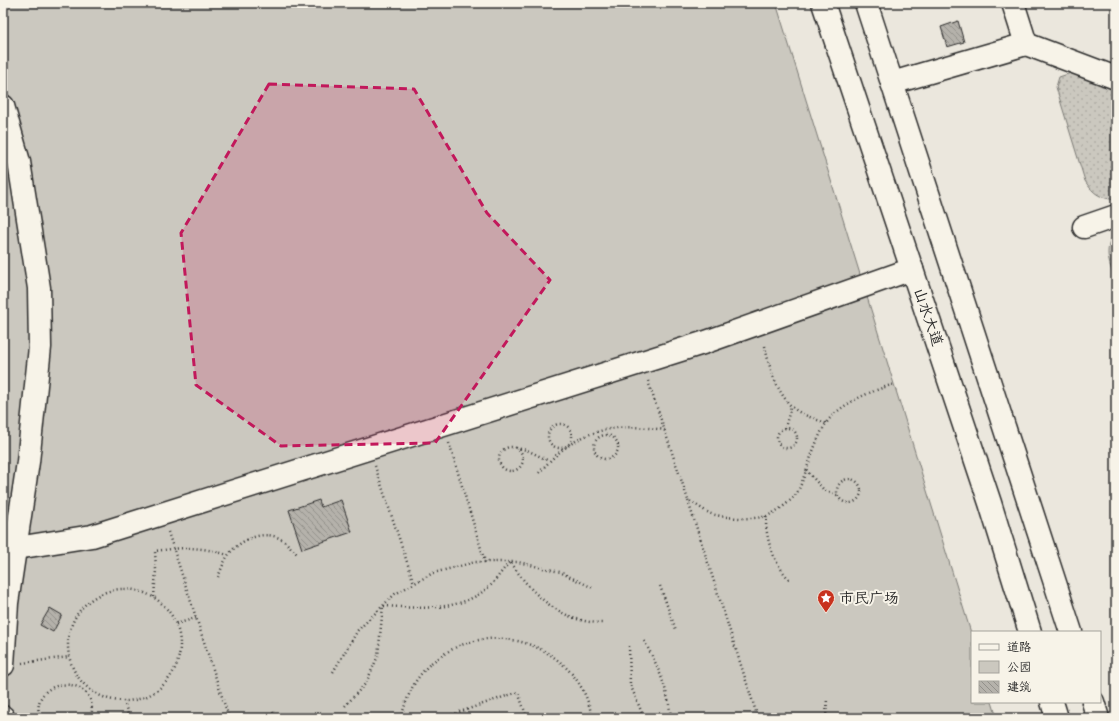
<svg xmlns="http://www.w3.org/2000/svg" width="1119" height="721" font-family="'Architects Daughter','LXGW WenKai TC',sans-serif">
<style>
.grass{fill:url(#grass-dots);stroke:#7b7a75}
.park{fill:#cbc8bf;stroke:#7b7a75}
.building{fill:url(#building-back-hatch);stroke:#2b2b2b}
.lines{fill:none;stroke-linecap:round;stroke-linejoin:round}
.minor-casing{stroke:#2b2b2b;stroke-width:25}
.major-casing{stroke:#2b2b2b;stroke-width:25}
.path{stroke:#2b2b2b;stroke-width:2.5;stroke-dasharray:1 3;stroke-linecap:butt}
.minor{stroke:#f7f3e8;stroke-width:22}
.major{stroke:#f7f3e8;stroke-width:22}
.marked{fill:#c2185b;fill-opacity:0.2;stroke:#c2185b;stroke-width:3;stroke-dasharray:8 5;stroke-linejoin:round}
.labels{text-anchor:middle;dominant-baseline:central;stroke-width:4;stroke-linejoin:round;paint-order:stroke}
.street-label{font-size:15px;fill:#2b2b2b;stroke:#f7f3e8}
.poi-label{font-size:15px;fill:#2b2b2b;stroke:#f7f3e8;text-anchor:start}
</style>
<defs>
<pattern id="grass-dots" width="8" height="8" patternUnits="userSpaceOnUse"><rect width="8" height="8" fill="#cbc8bf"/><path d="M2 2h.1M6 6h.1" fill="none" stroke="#aeaca4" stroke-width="1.8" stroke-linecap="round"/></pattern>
<pattern id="building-back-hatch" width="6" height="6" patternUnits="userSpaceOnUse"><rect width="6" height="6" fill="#b5b2ab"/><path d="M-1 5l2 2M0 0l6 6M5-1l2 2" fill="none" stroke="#93918b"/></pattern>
</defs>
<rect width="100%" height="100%" fill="#ebe7dd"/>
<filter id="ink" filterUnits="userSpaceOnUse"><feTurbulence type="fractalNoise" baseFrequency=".025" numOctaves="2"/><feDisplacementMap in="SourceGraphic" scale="8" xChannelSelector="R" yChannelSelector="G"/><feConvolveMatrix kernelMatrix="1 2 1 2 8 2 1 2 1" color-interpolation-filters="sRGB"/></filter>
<g filter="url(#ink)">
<!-- grass -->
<g class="grass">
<path d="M1071 73 1092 78 1116 90V200C1101 198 1094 195 1085 181L1056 87 1059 77Z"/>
<path d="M1116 228V283C1108 259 1103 252 1116 228Z"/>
</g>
<!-- park -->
<polygon class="park" points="3,3 776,3 972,636 972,702 992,702 997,718 3,718"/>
<!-- building -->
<g class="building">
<polygon points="958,21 964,42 947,47 941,27"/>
<polygon points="319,500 321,507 341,500 352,532 302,549 289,510"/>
<polygon points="50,608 62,615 53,632 40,625"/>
</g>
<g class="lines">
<!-- minor casing -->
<g class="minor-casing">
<g id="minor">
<polyline points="1013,3 1026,44"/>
<polyline points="892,83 1026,44 1116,78"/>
<polyline points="3,106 19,162 39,288 40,347 28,462 7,603 3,665"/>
<polyline points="1084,227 1116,216"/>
<polyline points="4,550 92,536 706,342 912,269"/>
<polyline points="3,717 3,718"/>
</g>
</g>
<!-- major casing -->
<g class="major-casing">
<g id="major">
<polyline points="823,3 990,503 1030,632"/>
<polyline points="866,3 1071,632"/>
<polyline points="1052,702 1057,718"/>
<polyline points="1093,702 1098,718"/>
</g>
</g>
<!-- path -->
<g class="path">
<path d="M765 346C769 367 776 390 791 406 800 415 816 419 828 424"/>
<path d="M648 381 688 500C695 504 702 509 709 513 721 518 754 520 767 516 778 511 794 500 799 489 808 469 817 431 832 416 849 400 872 391 894 384"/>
<circle cx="560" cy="436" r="12"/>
<circle cx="787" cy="438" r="10"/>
<polyline points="785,428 791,406"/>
<circle cx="606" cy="447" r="12"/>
<polyline points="449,443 486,565"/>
<circle cx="511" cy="459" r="12"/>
<polyline points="516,448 527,450 549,461"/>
<polyline points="375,466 414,583"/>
<polyline points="806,470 824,490 837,495"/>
<path d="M539 473C575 430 611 422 665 430"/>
<circle cx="849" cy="491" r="12"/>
<polyline points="688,501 758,718"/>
<path d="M766 516C765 539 774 564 790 580"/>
<polyline points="168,532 229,718"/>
<path d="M218 577C221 570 224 561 229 554 240 540 263 529 281 539 287 543 292 549 297 554"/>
<polyline points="660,586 676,630"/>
<circle cx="124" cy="645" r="56"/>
<path d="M154 597 156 570 155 551C186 547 198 546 228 555"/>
<polyline points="176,624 196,618"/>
<path d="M644 641C658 665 668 690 671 718"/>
<polyline points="629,646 630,684 644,718"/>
<polyline points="22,663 69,657"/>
<polyline points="333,672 358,630 395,594 433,573 475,562 518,562 560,572 593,588"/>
<polyline points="124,701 129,718"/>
<path d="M345 706 366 683 378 656 383 606C420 608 461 613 491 585 498 578 503 568 511 562 531 595 563 623 603 623"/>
<polyline points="273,712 275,718"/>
<path d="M40 718C27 676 101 671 91 718"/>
<path d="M401 718C407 697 413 681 429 665 433 661 439 658 444 654 500 617 581 650 592 718"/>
<polyline points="452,718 451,715 518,692 527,718"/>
<polyline points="826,718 827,698"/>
<polyline points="923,718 924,718"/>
</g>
<!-- minor -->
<use href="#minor" class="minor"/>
<!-- major -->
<use href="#major" class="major"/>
</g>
</g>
<!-- marked area -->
<path class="marked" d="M269 84 414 89 487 213 550 280 435 443 281 446 196 385 181 233Z"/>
<!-- icons -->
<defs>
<g id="sight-pin" transform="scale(0.9)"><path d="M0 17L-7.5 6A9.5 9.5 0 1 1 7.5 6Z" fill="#c8321e" stroke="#f7f3e8"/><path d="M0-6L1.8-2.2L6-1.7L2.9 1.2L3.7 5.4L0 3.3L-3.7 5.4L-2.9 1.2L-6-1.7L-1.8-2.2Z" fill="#fff"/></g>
</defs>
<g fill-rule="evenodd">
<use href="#sight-pin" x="826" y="598"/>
</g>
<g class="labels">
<!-- street labels -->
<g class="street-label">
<text transform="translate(928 317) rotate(71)">山水大道</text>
</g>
<!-- poi labels -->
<g class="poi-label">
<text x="839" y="598">市民广场</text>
</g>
</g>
<!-- margin -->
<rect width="1119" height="721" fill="none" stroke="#f7f3e8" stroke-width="16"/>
<rect x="8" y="8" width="1103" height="705" fill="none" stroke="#2b2b2b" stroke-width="1.5" filter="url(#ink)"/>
<!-- legend -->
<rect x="971" y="631" width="130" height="72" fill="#f7f3e8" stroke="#a5a39c"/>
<rect x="979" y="644" width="20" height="6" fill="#f7f3e8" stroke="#a5a39c"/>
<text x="1007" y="651" font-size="12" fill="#2b2b2b">道路</text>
<rect x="979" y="661" width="20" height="12" fill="#cbc8bf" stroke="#a5a39c"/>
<text x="1007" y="671" font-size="12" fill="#2b2b2b">公园</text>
<rect x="979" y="681" width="20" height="12" fill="url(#building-back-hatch)" stroke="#a5a39c"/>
<text x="1007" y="691" font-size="12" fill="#2b2b2b">建筑</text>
</svg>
